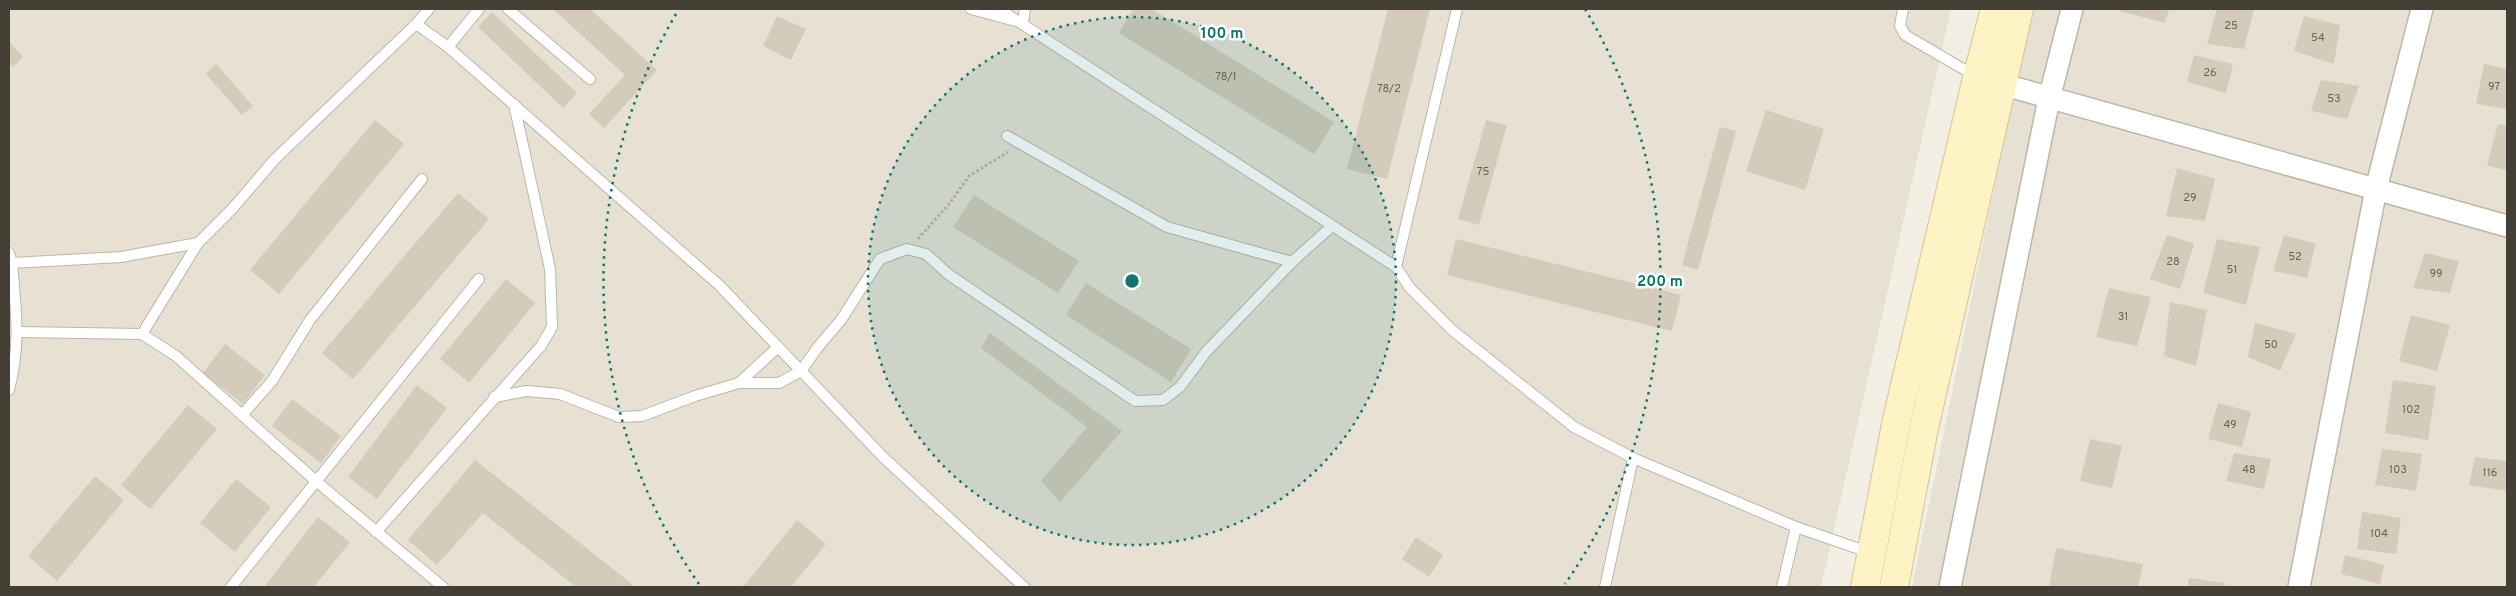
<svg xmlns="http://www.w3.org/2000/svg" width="2516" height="596" font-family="Overpass,sans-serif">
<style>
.residential{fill:#e7e1d3}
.building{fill:#d4cbbb}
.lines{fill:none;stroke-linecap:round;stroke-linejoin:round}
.service-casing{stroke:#beb7a8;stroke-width:12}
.minor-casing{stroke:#beb7a8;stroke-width:24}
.secondary-casing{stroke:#d3c595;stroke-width:30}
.path{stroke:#c0b499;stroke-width:3;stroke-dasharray:2.5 2.5;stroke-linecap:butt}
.service{stroke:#fff;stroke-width:10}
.minor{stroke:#fff;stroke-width:21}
.secondary{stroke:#fef3c4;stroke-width:28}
.ring{fill:none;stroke:#0f766e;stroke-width:2.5;stroke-dasharray:2.5 5}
.labels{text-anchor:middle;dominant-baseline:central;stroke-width:5;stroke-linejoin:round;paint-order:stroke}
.number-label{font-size:11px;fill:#696356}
.centre{fill:#0f766e;stroke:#fff;stroke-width:2.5}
.ring-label{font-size:15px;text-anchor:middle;font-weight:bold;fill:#0f766e;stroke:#fff;stroke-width:5;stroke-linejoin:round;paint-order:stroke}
</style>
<rect width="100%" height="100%" fill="#f3efe5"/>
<!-- residential -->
<g class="residential">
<polygon points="9,9 1951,9 1821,587 9,587"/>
<polygon points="2031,9 2507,9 2507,587 1912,587"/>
</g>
<!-- building -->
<g class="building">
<polygon points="553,9 590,9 657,70 604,128 589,114 625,75"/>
<polygon points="1133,9 1152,9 1334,122 1314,154 1119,33"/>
<polygon points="1388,9 1430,9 1387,179 1347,169"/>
<polygon points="2120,9 2169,9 2165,23 2120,11"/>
<polygon points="2217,9 2254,9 2244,49 2207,44"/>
<polygon points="492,12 577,93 563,108 478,27"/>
<polygon points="777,16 806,29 791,60 763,46"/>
<polygon points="2304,16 2340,25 2334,64 2294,51"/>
<polygon points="9,42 23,57 13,67 9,63"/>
<polygon points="2194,55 2233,64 2226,93 2187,82"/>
<polygon points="216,64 253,106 242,115 206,74"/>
<polygon points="2484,64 2507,69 2507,109 2476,104"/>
<polygon points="2321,80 2359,86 2347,119 2311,111"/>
<polygon points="1766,110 1824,129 1805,190 1746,171"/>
<polygon points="375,120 404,144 279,294 250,270"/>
<polygon points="1486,120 1507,125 1479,225 1458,219"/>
<polygon points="2498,124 2507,126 2507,170 2487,166"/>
<polygon points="1720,127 1736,131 1698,270 1682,265"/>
<polygon points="2177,168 2215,179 2205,221 2166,216"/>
<polygon points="458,193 489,219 353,379 322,353"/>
<polygon points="974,195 1079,261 1058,293 953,227"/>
<polygon points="2167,235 2194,244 2180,289 2150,279"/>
<polygon points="2284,235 2316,244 2307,278 2273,271"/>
<polygon points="1456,239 1681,295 1672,331 1447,275"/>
<polygon points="2217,239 2260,247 2246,305 2203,293"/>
<polygon points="2425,253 2459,261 2450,293 2413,288"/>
<polygon points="506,279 535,303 469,383 440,359"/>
<polygon points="1086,283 1191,349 1171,382 1066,315"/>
<polygon points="2109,288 2151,297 2137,346 2096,337"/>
<polygon points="2170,302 2207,310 2196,366 2164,356"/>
<polygon points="2411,315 2450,325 2437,371 2399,361"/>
<polygon points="2255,323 2296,334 2280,371 2248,357"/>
<polygon points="990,333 1122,431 1060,502 1041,481 1087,427 981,348"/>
<polygon points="225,344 265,375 243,404 203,373"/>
<polygon points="2393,380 2436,386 2428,440 2385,433"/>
<polygon points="417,385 447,408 377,499 348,477"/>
<polygon points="292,399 341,436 321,463 272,426"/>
<polygon points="2218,403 2251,412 2242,447 2208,439"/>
<polygon points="188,405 217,429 150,509 121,485"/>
<polygon points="2090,439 2122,446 2112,488 2080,481"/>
<polygon points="2382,449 2422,454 2416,491 2375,485"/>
<polygon points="2234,453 2271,459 2264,489 2226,481"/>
<polygon points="2475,457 2507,461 2507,491 2469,485"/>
<polygon points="475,460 632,584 630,587 576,587 483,513 437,565 408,540"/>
<polygon points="95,476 124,500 57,581 28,556"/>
<polygon points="236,479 271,507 235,552 200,523"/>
<polygon points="2362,512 2401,518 2396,554 2357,549"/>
<polygon points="318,517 350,542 314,587 264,587"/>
<polygon points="797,520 826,544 791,587 743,587"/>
<polygon points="1416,537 1443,555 1429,577 1402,559"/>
<polygon points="2056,548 2143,564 2138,587 2049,587"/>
<polygon points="2345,555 2384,565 2380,584 2341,574"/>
<polygon points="2189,578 2225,583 2224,587 2188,587"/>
</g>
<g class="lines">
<!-- service casing -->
<g class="service-casing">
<g id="service">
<polyline points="429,9 416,24 448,47 719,285 883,457 1024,587"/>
<polyline points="508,9 590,79"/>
<polyline points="971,9 1023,23 1025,9"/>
<polyline points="999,9 1396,267"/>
<polyline points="1457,9 1396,267 1410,288 1452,330 1574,427 1633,458 1796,527 1871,553"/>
<polyline points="1903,9 1900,26 1905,35 1977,77"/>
<polyline points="448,47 479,9"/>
<polyline points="1007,136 1167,227 1292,262 1332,226"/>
<path d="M9 253 12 263C16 310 21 344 9 390"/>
<polyline points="12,263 121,257 198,243 233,208 275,159 416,24"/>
<polyline points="18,332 142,334 176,356 317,482 443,587"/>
<polyline points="142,334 198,243"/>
<polyline points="739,383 778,347"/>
<polyline points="494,397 527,391 560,394 619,417 642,416 695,396 739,383 779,383 801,371 818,347 841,320 880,259 907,249 926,254 948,274 1135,401 1163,400 1180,387 1206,352 1292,262"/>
<polyline points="242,415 272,381 310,320 422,179"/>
<polyline points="376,532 541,346 552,327 550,269 514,104"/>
<polyline points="231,587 479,279"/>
<polyline points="1605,587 1633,458"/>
<polyline points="1782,587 1796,527"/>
</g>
</g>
<!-- minor casing -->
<g class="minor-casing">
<g id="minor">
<polyline points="1987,80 2507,226"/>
<polyline points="1950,587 2049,99 2072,9"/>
<polyline points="2299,587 2376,189 2422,9"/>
</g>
</g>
<!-- secondary casing -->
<g class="secondary-casing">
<g id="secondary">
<polyline points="1865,587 1896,424 1977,78 1995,9"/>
<polyline points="1894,587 1923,433 2019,9"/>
</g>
</g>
<!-- path -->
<polyline class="path" points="918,239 950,203 969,176 1008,152"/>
<!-- service -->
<use href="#service" class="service"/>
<!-- minor -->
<use href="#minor" class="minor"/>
<!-- secondary -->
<use href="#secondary" class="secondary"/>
</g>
<!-- distance rings -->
<circle cx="1132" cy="281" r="264" fill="#0f766e" fill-opacity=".12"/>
<g class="ring">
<circle cx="1132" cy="281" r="264"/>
<path d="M699 584A528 528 0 0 1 679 9M1585 9A528 528 0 0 1 1565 584"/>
</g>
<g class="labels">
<!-- number labels -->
<g class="number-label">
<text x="2231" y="26">25</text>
<text x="2318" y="38">54</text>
<text x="2210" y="73">26</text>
<text x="1226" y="77">78/1</text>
<text x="2494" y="87">97</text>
<text x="1389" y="89">78/2</text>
<text x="2334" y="99">53</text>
<text x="1483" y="172">75</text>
<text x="2190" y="198">29</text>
<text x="2295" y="257">52</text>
<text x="2173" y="262">28</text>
<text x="2232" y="270">51</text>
<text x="2436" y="274">99</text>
<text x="2123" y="317">31</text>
<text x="2271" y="345">50</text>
<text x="2411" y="410">102</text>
<text x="2230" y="425">49</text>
<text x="2249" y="470">48</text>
<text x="2398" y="470">103</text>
<text x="2490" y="473">116</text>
<text x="2379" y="534">104</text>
</g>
</g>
<circle cx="1132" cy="281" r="8" class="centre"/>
<g class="ring-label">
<text x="1222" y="38">100 m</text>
<text x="1660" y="286">200 m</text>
</g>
<!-- border -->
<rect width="2516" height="596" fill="none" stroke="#454035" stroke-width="20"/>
</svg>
